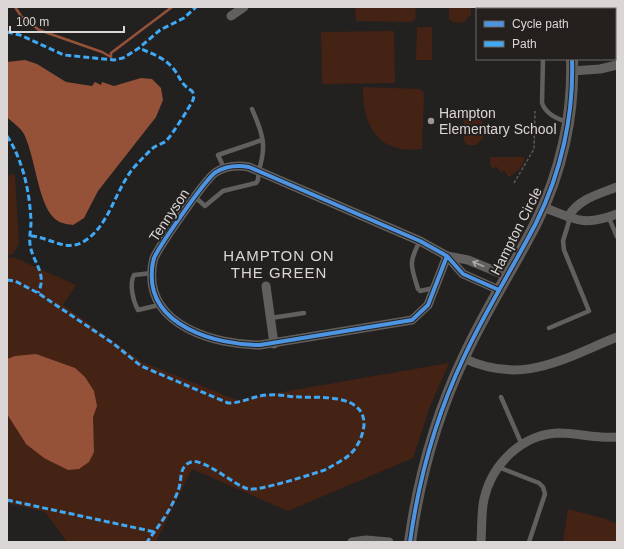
<svg xmlns="http://www.w3.org/2000/svg" width="624" height="549" font-family="Arial,sans-serif">
<style>
.green{fill:#442214}
.water{fill:#965238}
.lines{fill:none;stroke-linecap:round;stroke-linejoin:round}
.stream{stroke:#965238;stroke-width:2.5}
.path{stroke:#5b5a59;stroke-width:1.5;stroke-dasharray:3 2;stroke-linecap:butt}
.lane{stroke:#62605f;stroke-width:4.5}
.street{stroke:#62605f;stroke-width:9}
.secondary{stroke:#615d5b;stroke-width:12}
.quiet{stroke:#3fa9f5;stroke-width:3;stroke-dasharray:6 3;stroke-linecap:butt}
.cycleway-casing{stroke:#24201e;stroke-width:6}
.cycleway{stroke:#4d94e3;stroke-width:4}
.oneway{stroke:#a9a7a6}
.poi-dot{fill:#999795;stroke:#24201e;stroke-width:1.5}
.labels{text-anchor:middle;dominant-baseline:central;stroke-width:4;stroke-linejoin:round;paint-order:stroke}
.poi-label{font-size:14px;fill:#d9d6d5;stroke:#24201e;text-anchor:start}
.street-label{font-size:14px;fill:#d9d6d5;stroke:#24201e}
.neighbourhood-label{font-size:15px;letter-spacing:1px;fill:#d9d6d5;stroke:#24201e}
</style>
<rect width="100%" height="100%" fill="#23211f"/>
<!-- green -->
<g class="green">
<polygon points="355,7 415,7 416,18 411,22 356,21"/>
<polygon points="449,7 471,7 471,14 464,23 453,22 449,19"/>
<polygon points="417,27 432,27 432,60 416,60"/>
<polygon points="394,31 395,83 322,84 321,32"/>
<path d="M363 87 420 89 424 93 422 149C379 155 362 126 363 87Z"/>
<polygon points="464,116 476,116 482,122 483,138 476,145 467,145 464,142"/>
<path d="M490 157H524C525 167 516 172 509 177L504 170 501 173 496 166 493 169 490 165Z"/>
<polygon points="15,174 19,244 13,254 7,256 7,176"/>
<polygon points="13,257 76,285 63,305 142,362 237,400 449,363 429,409 413,458 288,511 192,469 156,542 67,542 45,512 7,503 7,258"/>
<polygon points="568,509 606,519 617,524 617,542 563,542"/>
</g>
<!-- water -->
<g class="water">
<path d="M25 60 37 64 66 82 92 86 95 82 101 85 102 82 114 86 141 78 152 79 161 88 163 100 156 117 98 191 84 218 73 225C66 224 59 223 54 218 38 203 35 156 24 134 21 128 12 122 7 117V62Z"/>
<polygon points="36,354 75,368 85,377 94,391 97,406 93,417 94,452 89,462 79,469 68,470 44,458 26,444 21,436 7,414 7,359 15,356"/>
</g>
<g class="lines">
<!-- stream -->
<polyline class="stream" points="15,7 21,16 39,30 102,52 111,57 111,53 115,50 172,7"/>
<!-- path -->
<g class="path">
<polyline points="535,9 535,7"/>
<polyline points="514,183 534,149 535,111"/>
</g>
<!-- lane -->
<g class="lane">
<polyline points="608,9 613,7"/>
<polyline points="615,40 617,44"/>
<path d="M543 59 542 103C546 114 556 118 566 122"/>
<polyline points="224,168 218,155 262,140"/>
<path d="M195 197 205 206 223 191 256 183 258 180C258 169 263 160 263 149 264 136 257 121 252 109"/>
<polyline points="609,218 617,237"/>
<path d="M420 241C408 263 411 266 418 289L420 291 434 288"/>
<path d="M152 273 134 275C129 284 133 301 138 310L159 305"/>
<polyline points="271,318 304,313"/>
<polyline points="549,328 589,311 564,250 563,241 570,218"/>
<polyline points="501,397 522,445"/>
<polyline points="498,467 539,483 543,487 545,494 529,542"/>
</g>
<!-- street -->
<g class="street">
<polyline points="231,16 244,7"/>
<polyline points="572,71 600,69 617,65"/>
<path d="M543 207C574 219 583 227 617 214"/>
<path d="M568 217C578 199 599 194 617 187"/>
<path d="M447 256 428 305 412 320 260 345C216 345 147 326 152 270 152 266 153 262 154 258 160 245 206 178 216 172 226 166 237 165 249 167L420 241 447 256 463 274 499 290"/>
<polyline points="447,256 468,260 507,276"/>
<polyline points="266,286 274,344"/>
<path d="M463 358C523 386 562 359 617 337"/>
<polyline points="352,542 366,540 389,542"/>
<path d="M481 542C482 528 481 513 484 499 492 464 522 434 559 433 579 433 597 439 617 437"/>
</g>
<!-- secondary -->
<g class="secondary">
<polyline points="566,7 567,9"/>
<path d="M410 542C419 477 436 416 464 357 485 311 513 268 536 223 561 173 574 115 572 59"/>
</g>
<!-- quiet -->
<g class="quiet">
<polyline points="7,32 20,35 64,55 114,60 123,58 139,48 160,30 184,18 196,7"/>
<path d="M7 136C23 160 30 193 31 222 31 229 29 237 30 244 32 262 48 273 38 293"/>
<path d="M31 236C49 237 65 252 83 242 111 226 115 186 138 163 143 158 148 152 153 148 157 145 162 144 166 141 172 135 189 108 193 100 194 97 194 94 192 91 179 83 181 77 172 67 163 57 150 53 139 48"/>
<path d="M7 280 15 281 38 293 114 344 141 366 228 403C245 403 254 395 269 395 279 394 290 397 300 397 319 398 365 393 364 425 363 436 357 449 348 456 342 461 333 465 327 469 317 473 256 492 248 489 234 485 204 458 191 462 179 466 182 478 179 488 172 509 160 524 147 542"/>
<polyline points="7,500 155,532"/>
</g>
<!-- cycleway casing -->
<g class="cycleway-casing">
<g id="cycleway">
<path d="M447 256 428 305 412 320 260 345C216 345 147 326 152 270 152 266 153 262 154 258 160 245 206 178 216 172 226 166 237 165 249 167L420 241 447 256 463 274 499 290"/>
<path d="M410 542C419 477 436 416 464 357 485 311 513 268 536 223 561 173 574 115 572 59"/>
</g>
</g>
<!-- cycleway -->
<use href="#cycleway" class="cycleway"/>
</g>
<!-- one-way arrows -->
<defs><path id="oneway-shaft" d="M-6 0H5M1.5-3L5.5 0L1.5 3" fill="none" stroke-width="1.6" stroke-linecap="round" stroke-linejoin="round"/></defs>
<use class="oneway" href="#oneway-shaft" transform="translate(478 264) rotate(-157)"/>
<!-- markers -->
<circle class="poi-dot" cx="431" cy="121" r="4"/>
<g class="labels">
<!-- poi labels -->
<g class="poi-label">
<text x="439" y="113">Hampton<tspan x="439" dy="16">Elementary School</tspan></text>
</g>
<!-- street labels -->
<g class="street-label">
<text transform="translate(169 215) rotate(-56)">Tennyson</text>
<text transform="translate(516 231) rotate(-63)">Hampton Circle</text>
</g>
<!-- neighbourhood labels -->
<g class="neighbourhood-label">
<text x="279" y="255">HAMPTON ON<tspan x="279" dy="17">THE GREEN</tspan></text>
</g>
</g>
<!-- border -->
<rect width="624" height="549" fill="none" stroke="#d9d6d5" stroke-width="16"/>
<!-- legend -->
<rect x="476" y="8" width="140" height="52" fill="#24201e" stroke="#6c6967"/>
<rect x="484" y="21" width="20" height="6" fill="#4d94e3" stroke="#6c6967"/>
<text x="512" y="28" font-size="12" fill="#d9d6d5">Cycle path</text>
<rect x="484" y="41" width="20" height="6" fill="#3fa9f5" stroke="#6c6967"/>
<text x="512" y="48" font-size="12" fill="#d9d6d5">Path</text>
<!-- scale -->
<path d="M10 26v6h114v-6" fill="none" stroke="#d9d6d5" stroke-width="2"/>
<text x="16" y="26" font-size="12" fill="#d9d6d5" stroke="#24201e" stroke-width="3" paint-order="stroke">100 m</text>
</svg>
